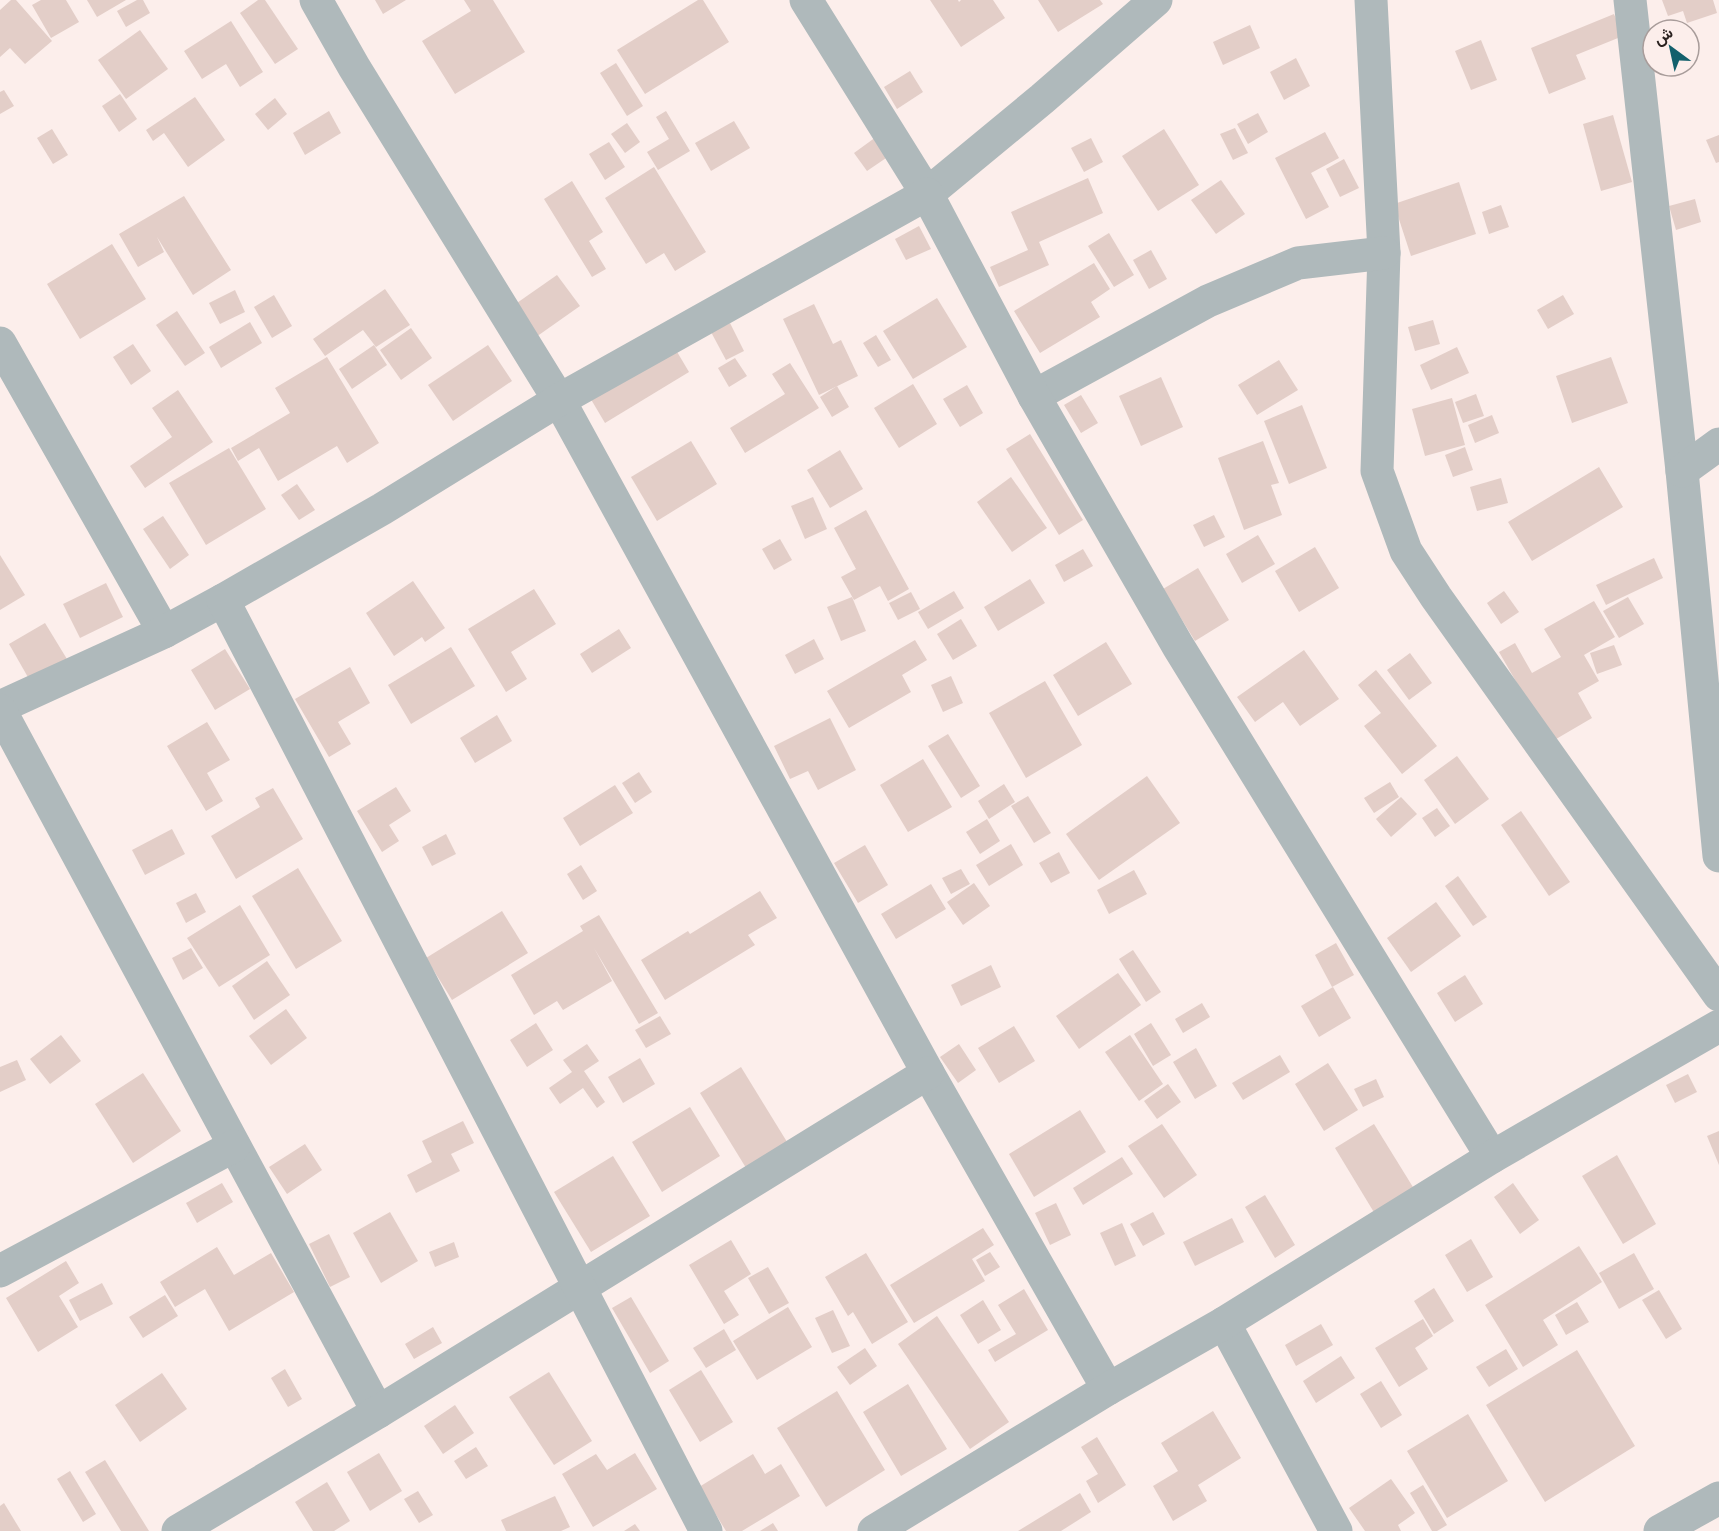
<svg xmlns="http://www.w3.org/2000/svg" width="1719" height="1531" font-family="Figtree,Vazirmatn,sans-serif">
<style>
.building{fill:#e3cec8}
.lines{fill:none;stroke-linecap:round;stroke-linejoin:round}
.minor{stroke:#afb9bb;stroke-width:33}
</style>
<rect width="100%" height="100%" fill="#fceeeb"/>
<!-- building -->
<g class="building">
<polygon points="11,0 16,0 52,41 25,64 10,48 0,57 0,10"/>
<polygon points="41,0 66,0 79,22 51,38 32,5"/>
<polygon points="87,0 126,0 97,17"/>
<polygon points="137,0 143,0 150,13 126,27 117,11"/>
<polygon points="258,0 265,0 298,49 275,64 240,13"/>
<polygon points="375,0 406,0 383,14"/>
<polygon points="464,0 493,0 525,52 455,94 422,41 471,11"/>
<polygon points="698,0 703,0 729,42 645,94 617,50"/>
<polygon points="930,0 958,0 959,2 961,0 993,0 1005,18 961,47"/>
<polygon points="1038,0 1100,0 1103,4 1058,32"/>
<polygon points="1662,0 1713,0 1717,13 1687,23 1683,11 1668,16"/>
<polygon points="1614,14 1623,36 1576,55 1586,79 1549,94 1531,48"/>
<polygon points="231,21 263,72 240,87 226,64 202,79 184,51"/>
<polygon points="1250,25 1260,48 1223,65 1213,42"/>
<polygon points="140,30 168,69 126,99 98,60"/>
<polygon points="1481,40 1497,80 1471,90 1455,51"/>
<polygon points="1296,58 1310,86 1284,100 1270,72"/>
<polygon points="616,63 643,106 627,116 600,73"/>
<polygon points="910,71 923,92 897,109 884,87"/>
<polygon points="4,90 14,106 0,114 0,92"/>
<polygon points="120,94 137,119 119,132 102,106"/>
<polygon points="195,97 225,140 188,167 164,133 153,141 146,130"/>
<polygon points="275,98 287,114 268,130 255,114"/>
<polygon points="329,111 341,133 305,155 293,133"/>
<polygon points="666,111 690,151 658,170 647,152 669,139 656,117"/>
<polygon points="1258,113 1268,132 1248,144 1237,124"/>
<polygon points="1613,115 1632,182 1601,191 1583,124"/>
<polygon points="734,121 750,148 711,171 695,143"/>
<polygon points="627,123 640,142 625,153 611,134"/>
<polygon points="1235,128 1248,153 1233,160 1220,134"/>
<polygon points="52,129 68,155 53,164 37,138"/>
<polygon points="1164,129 1199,185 1158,211 1122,156"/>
<polygon points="1325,132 1339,158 1311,173 1329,207 1306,219 1275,158"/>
<polygon points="1719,135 1719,162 1716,163 1706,140"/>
<polygon points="876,137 889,156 867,171 854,153"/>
<polygon points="1091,138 1103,162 1084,172 1071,148"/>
<polygon points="609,142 625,167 605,180 589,154"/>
<polygon points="1344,159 1359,188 1340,197 1326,169"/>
<polygon points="654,167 706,252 675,271 664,253 646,264 605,198"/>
<polygon points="1088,178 1103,213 1039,242 1049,265 999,287 990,267 1028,250 1011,212"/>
<polygon points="1221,180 1245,214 1216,234 1191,200"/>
<polygon points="572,181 603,232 589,241 606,269 592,277 544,199"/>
<polygon points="1459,182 1476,234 1411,256 1394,204"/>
<polygon points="184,196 231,270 193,295 157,237 164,252 138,267 119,234"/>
<polygon points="1695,199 1701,222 1676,230 1669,206"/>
<polygon points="1501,205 1509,227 1489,234 1482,212"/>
<polygon points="919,226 931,249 906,260 895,239"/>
<polygon points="1109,233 1134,275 1114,287 1088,246"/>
<polygon points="112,244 146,299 80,339 47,284"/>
<polygon points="1151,250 1167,279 1149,289 1133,260"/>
<polygon points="1094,263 1110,289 1091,302 1100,317 1040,353 1014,311"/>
<polygon points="557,275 580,306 536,337 514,305"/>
<polygon points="385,289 410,325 376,347 363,330 325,356 313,339"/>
<polygon points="235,290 245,312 220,324 209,303"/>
<polygon points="274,295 292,326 272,338 254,307"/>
<polygon points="1563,295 1574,314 1548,329 1537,310"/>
<polygon points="937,298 967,347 913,379 883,331"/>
<polygon points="814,304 833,344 841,340 858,376 819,395 783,319"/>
<polygon points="177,311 205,353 185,366 156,325"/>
<polygon points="1433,320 1440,344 1415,351 1408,327"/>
<polygon points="250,322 262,343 221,368 209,347"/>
<polygon points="730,323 744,351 726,360 711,332"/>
<polygon points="411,328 432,358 401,380 380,350"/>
<polygon points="876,335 891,360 878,367 863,343"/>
<polygon points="133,344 151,371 131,385 113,357"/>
<polygon points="374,345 387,365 352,389 339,369"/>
<polygon points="488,345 512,381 453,421 428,385"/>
<polygon points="673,345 689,372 605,423 589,396"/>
<polygon points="1457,347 1469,373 1431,390 1420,365"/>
<polygon points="327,357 379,443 347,463 337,446 278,481 259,448 238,461 231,448 290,413 275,388"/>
<polygon points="1611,357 1628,403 1572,423 1556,376"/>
<polygon points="735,358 747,376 729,387 718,368"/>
<polygon points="1279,360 1298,390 1257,415 1238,385"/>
<polygon points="790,363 819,408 745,453 730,428 785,394 772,374"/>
<polygon points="1161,377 1183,427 1141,446 1119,396"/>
<polygon points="913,384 937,424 899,448 874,408"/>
<polygon points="967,385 983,413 960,427 943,399"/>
<polygon points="837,386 849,407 832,417 820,397"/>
<polygon points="178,390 213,442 145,488 130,466 172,437 152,408"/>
<polygon points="1476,394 1484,416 1463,423 1455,402"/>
<polygon points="1081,395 1098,423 1081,433 1064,405"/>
<polygon points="1452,398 1465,445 1425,456 1412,409"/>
<polygon points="1302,405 1327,468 1289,484 1264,421"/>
<polygon points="1492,415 1499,433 1475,443 1468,425"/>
<polygon points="1030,434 1083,520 1059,535 1006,449"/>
<polygon points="691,441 717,484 657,521 631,477"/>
<polygon points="1263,441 1279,483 1271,485 1282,515 1244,530 1218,458"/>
<polygon points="1465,447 1473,470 1453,477 1445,455"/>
<polygon points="229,448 266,509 206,545 169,483"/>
<polygon points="840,450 863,489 830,508 807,470"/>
<polygon points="1599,467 1623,507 1532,561 1508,522"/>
<polygon points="1011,477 1047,528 1012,552 977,502"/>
<polygon points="1501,478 1508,503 1477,511 1470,487"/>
<polygon points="297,484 315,510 299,520 281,495"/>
<polygon points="813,497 827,529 805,539 791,506"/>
<polygon points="866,510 909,589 888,601 880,586 854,600 841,577 856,569 834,528"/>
<polygon points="1214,515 1225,537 1204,547 1193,525"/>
<polygon points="163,516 189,555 170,569 143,529"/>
<polygon points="1258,535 1275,564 1242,583 1226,554"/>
<polygon points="780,539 792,560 774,570 762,549"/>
<polygon points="1315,547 1339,588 1299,612 1275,571"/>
<polygon points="1083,549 1093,566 1064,582 1055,565"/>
<polygon points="0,555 25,595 0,610"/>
<polygon points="1654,558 1663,578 1606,605 1596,585"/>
<polygon points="1198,568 1229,620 1195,641 1163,589"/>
<polygon points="1030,579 1045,603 998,631 984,607"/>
<polygon points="413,581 445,628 425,642 422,637 394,656 366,613"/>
<polygon points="106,583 123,617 80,638 63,604"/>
<polygon points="534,589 556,624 511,652 527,679 506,692 468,629"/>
<polygon points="954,591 964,608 928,629 918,612"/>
<polygon points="1504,591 1519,612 1501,624 1487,603"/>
<polygon points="911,592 920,609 898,620 889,603"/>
<polygon points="852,597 866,631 841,641 827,607"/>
<polygon points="1628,597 1644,624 1619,638 1603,611"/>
<polygon points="1594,601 1615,637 1584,655 1599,681 1578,693 1592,718 1551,742 1499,652 1515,643 1532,673 1561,657 1544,629"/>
<polygon points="961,619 977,646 953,660 937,634"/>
<polygon points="45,623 70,664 33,686 9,644"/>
<polygon points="619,629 631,648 592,673 580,654"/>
<polygon points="814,639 824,659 795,674 785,655"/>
<polygon points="915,640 927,660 902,675 911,692 849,728 827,691"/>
<polygon points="1106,642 1132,684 1078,716 1053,675"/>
<polygon points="1614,645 1622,665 1597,674 1590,653"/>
<polygon points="451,647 475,686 411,724 388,685"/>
<polygon points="225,649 250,689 215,710 191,670"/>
<polygon points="1304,650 1339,699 1300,726 1283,702 1255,722 1237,697"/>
<polygon points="1410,653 1432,683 1409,700 1387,670"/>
<polygon points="350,667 370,703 338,722 351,744 329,757 295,699"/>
<polygon points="1376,670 1437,746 1402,774 1364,726 1381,713 1358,685"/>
<polygon points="951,676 963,703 943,712 931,685"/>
<polygon points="1045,681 1082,745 1026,778 989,713"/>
<polygon points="497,715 512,741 475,763 460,738"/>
<polygon points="830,718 856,770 818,790 808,771 790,779 774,746"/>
<polygon points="207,722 230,760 207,773 223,801 206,811 167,746"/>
<polygon points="948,734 980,786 961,798 928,746"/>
<polygon points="1457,756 1489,799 1455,824 1424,780"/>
<polygon points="923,759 952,807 908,832 880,785"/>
<polygon points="639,772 652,792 635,803 622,783"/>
<polygon points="1147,776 1180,823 1099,880 1066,834"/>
<polygon points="1390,782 1399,797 1374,813 1364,798"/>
<polygon points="1004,784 1015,802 989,819 978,801"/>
<polygon points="615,785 633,813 580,846 563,818"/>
<polygon points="396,787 411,811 389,825 399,841 382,852 357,811"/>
<polygon points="273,788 303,839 236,879 211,836 260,807 255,798"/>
<polygon points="1028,796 1051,833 1034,843 1011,806"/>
<polygon points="1401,797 1417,814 1391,837 1376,819"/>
<polygon points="1437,808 1450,826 1435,837 1422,818"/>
<polygon points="1521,811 1570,882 1549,896 1501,825"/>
<polygon points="987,819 1000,841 980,854 966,832"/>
<polygon points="172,829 185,854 145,875 132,850"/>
<polygon points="446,834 456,854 432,866 422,847"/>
<polygon points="1011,844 1023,865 989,886 976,865"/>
<polygon points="865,845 888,885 858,903 834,863"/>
<polygon points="1059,852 1070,873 1051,883 1039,863"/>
<polygon points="581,865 597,891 583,900 567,874"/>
<polygon points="298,868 342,941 296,969 252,896"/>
<polygon points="961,869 970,884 951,894 942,878"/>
<polygon points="1134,870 1147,894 1109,914 1097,890"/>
<polygon points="1458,876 1487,917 1473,926 1445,886"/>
<polygon points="974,883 990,906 963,925 947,902"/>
<polygon points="931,884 946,909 896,939 881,914"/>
<polygon points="760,891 777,918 748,935 755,945 665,1000 641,960 688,931 690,934"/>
<polygon points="196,893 206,912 186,923 176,903"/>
<polygon points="1436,902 1461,936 1411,972 1387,938"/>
<polygon points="240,905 270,955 219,987 187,938"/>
<polygon points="502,911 528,953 452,1000 426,958"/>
<polygon points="599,915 658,1013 639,1024 594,948 612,981 563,1010 557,1001 534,1015 511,975 583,931 580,926"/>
<polygon points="1336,943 1354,975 1332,987 1315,955"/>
<polygon points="191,948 203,968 183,980 172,958"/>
<polygon points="1133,950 1161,992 1146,1002 1119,959"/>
<polygon points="267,961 290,995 254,1020 232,986"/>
<polygon points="991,965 1001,987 961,1006 951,985"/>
<polygon points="1118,973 1141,1005 1079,1049 1056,1016"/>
<polygon points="1465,975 1483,1004 1455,1022 1437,993"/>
<polygon points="1333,987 1351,1018 1319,1037 1301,1006"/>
<polygon points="1202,1003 1210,1017 1183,1033 1175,1019"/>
<polygon points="286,1009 307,1038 271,1065 249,1036"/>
<polygon points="660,1016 671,1034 646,1048 635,1030"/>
<polygon points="536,1023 553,1050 527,1067 510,1040"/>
<polygon points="1151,1023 1171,1055 1153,1066 1134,1034"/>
<polygon points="1014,1026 1035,1061 999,1083 978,1048"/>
<polygon points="61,1035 81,1061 50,1084 30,1059"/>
<polygon points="1130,1035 1163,1084 1139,1101 1105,1052"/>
<polygon points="587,1044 599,1061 584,1071 605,1102 597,1108 583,1088 560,1104 549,1088 572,1072 563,1060"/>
<polygon points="959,1044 976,1070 958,1083 940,1057"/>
<polygon points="1196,1048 1217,1086 1195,1099 1173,1062"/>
<polygon points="1280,1055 1290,1072 1243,1100 1232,1083"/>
<polygon points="640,1058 655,1084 623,1103 608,1077"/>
<polygon points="17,1060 26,1080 0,1092 0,1067"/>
<polygon points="1328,1063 1358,1110 1324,1131 1295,1084"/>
<polygon points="741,1067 792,1150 751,1176 700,1093"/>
<polygon points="143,1073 181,1131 133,1163 95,1104"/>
<polygon points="1688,1074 1697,1092 1675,1103 1666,1085"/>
<polygon points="1376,1079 1384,1097 1363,1107 1354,1089"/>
<polygon points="1168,1084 1181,1102 1157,1119 1144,1101"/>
<polygon points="690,1107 720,1156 662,1192 632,1142"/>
<polygon points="1080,1110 1106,1152 1034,1197 1009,1154"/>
<polygon points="463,1121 474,1143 451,1154 460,1171 416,1193 407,1175 432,1162 422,1141"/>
<polygon points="1162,1124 1197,1175 1164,1198 1128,1146"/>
<polygon points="1374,1124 1416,1192 1375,1214 1335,1148"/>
<polygon points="1719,1131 1719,1165 1707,1136"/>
<polygon points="305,1144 322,1170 287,1194 269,1167"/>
<polygon points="1617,1155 1656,1224 1623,1244 1582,1176"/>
<polygon points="613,1156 650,1216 591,1252 554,1192"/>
<polygon points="1122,1157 1133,1174 1083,1205 1073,1188"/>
<polygon points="222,1183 233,1202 197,1223 186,1203"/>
<polygon points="1513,1183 1539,1220 1520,1234 1494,1197"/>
<polygon points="1265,1195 1295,1245 1275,1258 1245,1207"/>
<polygon points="1056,1203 1071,1235 1050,1245 1035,1213"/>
<polygon points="390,1212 418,1261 381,1283 353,1233"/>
<polygon points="1153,1212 1165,1234 1143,1246 1130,1224"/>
<polygon points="1232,1218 1244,1242 1195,1266 1183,1242"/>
<polygon points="1122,1223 1136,1256 1115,1266 1100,1233"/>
<polygon points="983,1228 994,1245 972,1259 985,1281 914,1323 890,1285"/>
<polygon points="329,1234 350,1277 330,1287 309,1244"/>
<polygon points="1471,1239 1493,1277 1467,1292 1445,1255"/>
<polygon points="731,1240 751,1274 724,1291 739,1315 724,1324 689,1265"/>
<polygon points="454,1242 459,1257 435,1267 429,1252"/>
<polygon points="1579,1246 1602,1282 1543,1320 1558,1345 1523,1367 1485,1305"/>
<polygon points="217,1247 234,1275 271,1253 294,1292 229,1331 205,1289 175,1307 160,1282"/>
<polygon points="990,1252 1000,1267 985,1276 976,1260"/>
<polygon points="866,1253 908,1322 872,1344 853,1312 848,1316 825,1277"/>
<polygon points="1634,1253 1654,1289 1619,1309 1599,1273"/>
<polygon points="66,1261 79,1283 59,1296 78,1327 38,1352 6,1298"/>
<polygon points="768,1267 789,1303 769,1314 748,1278"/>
<polygon points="102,1283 113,1304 80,1321 69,1300"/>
<polygon points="1434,1288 1454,1321 1434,1334 1414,1301"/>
<polygon points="1024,1289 1048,1330 995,1362 988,1350 1016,1334 998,1305"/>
<polygon points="1659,1290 1682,1329 1666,1339 1642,1300"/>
<polygon points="165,1295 178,1316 143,1338 129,1317"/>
<polygon points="631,1297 669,1361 650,1373 612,1308"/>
<polygon points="983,1300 1001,1330 978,1344 960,1315"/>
<polygon points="1577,1302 1589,1322 1566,1335 1555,1315"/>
<polygon points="788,1307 812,1347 757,1380 733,1341"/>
<polygon points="833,1310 850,1346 832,1353 815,1318"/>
<polygon points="937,1316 1009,1422 970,1449 898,1344"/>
<polygon points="1423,1319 1433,1336 1415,1348 1428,1369 1399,1387 1375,1348"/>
<polygon points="1321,1324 1333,1345 1296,1366 1285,1345"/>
<polygon points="433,1327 442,1343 414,1359 405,1344"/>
<polygon points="724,1329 736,1350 706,1368 693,1348"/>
<polygon points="865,1348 877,1366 850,1385 837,1367"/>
<polygon points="1506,1349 1518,1369 1489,1387 1476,1367"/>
<polygon points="1577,1350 1635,1446 1545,1502 1486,1405"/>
<polygon points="1341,1356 1355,1378 1316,1403 1303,1381"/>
<polygon points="285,1369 302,1399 288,1407 271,1378"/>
<polygon points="701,1370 733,1422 700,1442 669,1390"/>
<polygon points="549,1372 592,1441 554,1465 509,1397"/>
<polygon points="162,1373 187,1409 140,1442 115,1405"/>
<polygon points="1381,1381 1402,1415 1381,1428 1360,1394"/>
<polygon points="908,1384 947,1449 901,1476 863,1412"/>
<polygon points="837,1391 885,1470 826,1507 777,1428"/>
<polygon points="455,1405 474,1433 443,1454 424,1426"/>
<polygon points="1213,1411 1241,1458 1198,1485 1207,1501 1173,1521 1153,1486 1178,1471 1161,1443"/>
<polygon points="1468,1414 1508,1481 1447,1518 1407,1451"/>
<polygon points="1097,1437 1126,1485 1098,1503 1086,1481 1098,1474 1081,1447"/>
<polygon points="476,1447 488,1466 466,1479 454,1461"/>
<polygon points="379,1453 402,1491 370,1511 347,1472"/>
<polygon points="635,1453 657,1489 593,1527 562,1474 596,1454 607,1470"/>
<polygon points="753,1454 765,1474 781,1464 800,1496 742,1531 726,1531 699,1487"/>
<polygon points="105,1460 149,1531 121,1531 85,1472"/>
<polygon points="70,1471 96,1514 83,1522 57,1479"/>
<polygon points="1391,1479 1415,1513 1398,1525 1401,1531 1365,1531 1349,1508"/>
<polygon points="327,1482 350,1521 334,1531 313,1531 295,1502"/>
<polygon points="1423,1485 1447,1525 1437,1531 1432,1531 1410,1493"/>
<polygon points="418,1491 433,1515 419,1523 404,1499"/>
<polygon points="1080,1493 1091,1512 1061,1531 1018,1531"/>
<polygon points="555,1496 570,1527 561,1531 506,1531 501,1520"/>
<polygon points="4,1503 21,1531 0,1531 0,1506"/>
<polygon points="773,1523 778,1531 760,1531"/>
<polygon points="635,1524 640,1531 624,1531"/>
</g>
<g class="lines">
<!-- minor -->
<g class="minor">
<polyline points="316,0 354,67 559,400 928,1073 1108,1389"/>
<polyline points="806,0 927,194 1042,99 1156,0"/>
<polyline points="1371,0 1384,253 1377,471 1406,551 1436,597 1719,995"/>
<polyline points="1630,0 1682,471 1719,856"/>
<polyline points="0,343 164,632"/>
<polyline points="1034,396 1208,301 1298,263 1384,253"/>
<polyline points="1682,471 1719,444"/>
<polyline points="0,707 164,632 223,600"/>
<polyline points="0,710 378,1412"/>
<polyline points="0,1271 234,1146"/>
<polyline points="1224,1323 1336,1531"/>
<polyline points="178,1531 378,1412 928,1073"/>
<polyline points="706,1531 223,600 382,509 559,400 927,194 1034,396 1178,646 1492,1157"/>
<polyline points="874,1531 1108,1389 1224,1323 1492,1157 1719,1026"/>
<polyline points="1660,1531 1719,1498"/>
</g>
</g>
<!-- north arrow -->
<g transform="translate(1671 48) rotate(327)"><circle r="28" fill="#fceeeb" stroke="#a89c9a" stroke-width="1.5"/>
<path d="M0-4.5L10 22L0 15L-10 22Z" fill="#13606c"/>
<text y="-9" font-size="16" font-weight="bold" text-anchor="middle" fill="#2a2220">ش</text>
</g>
</svg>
